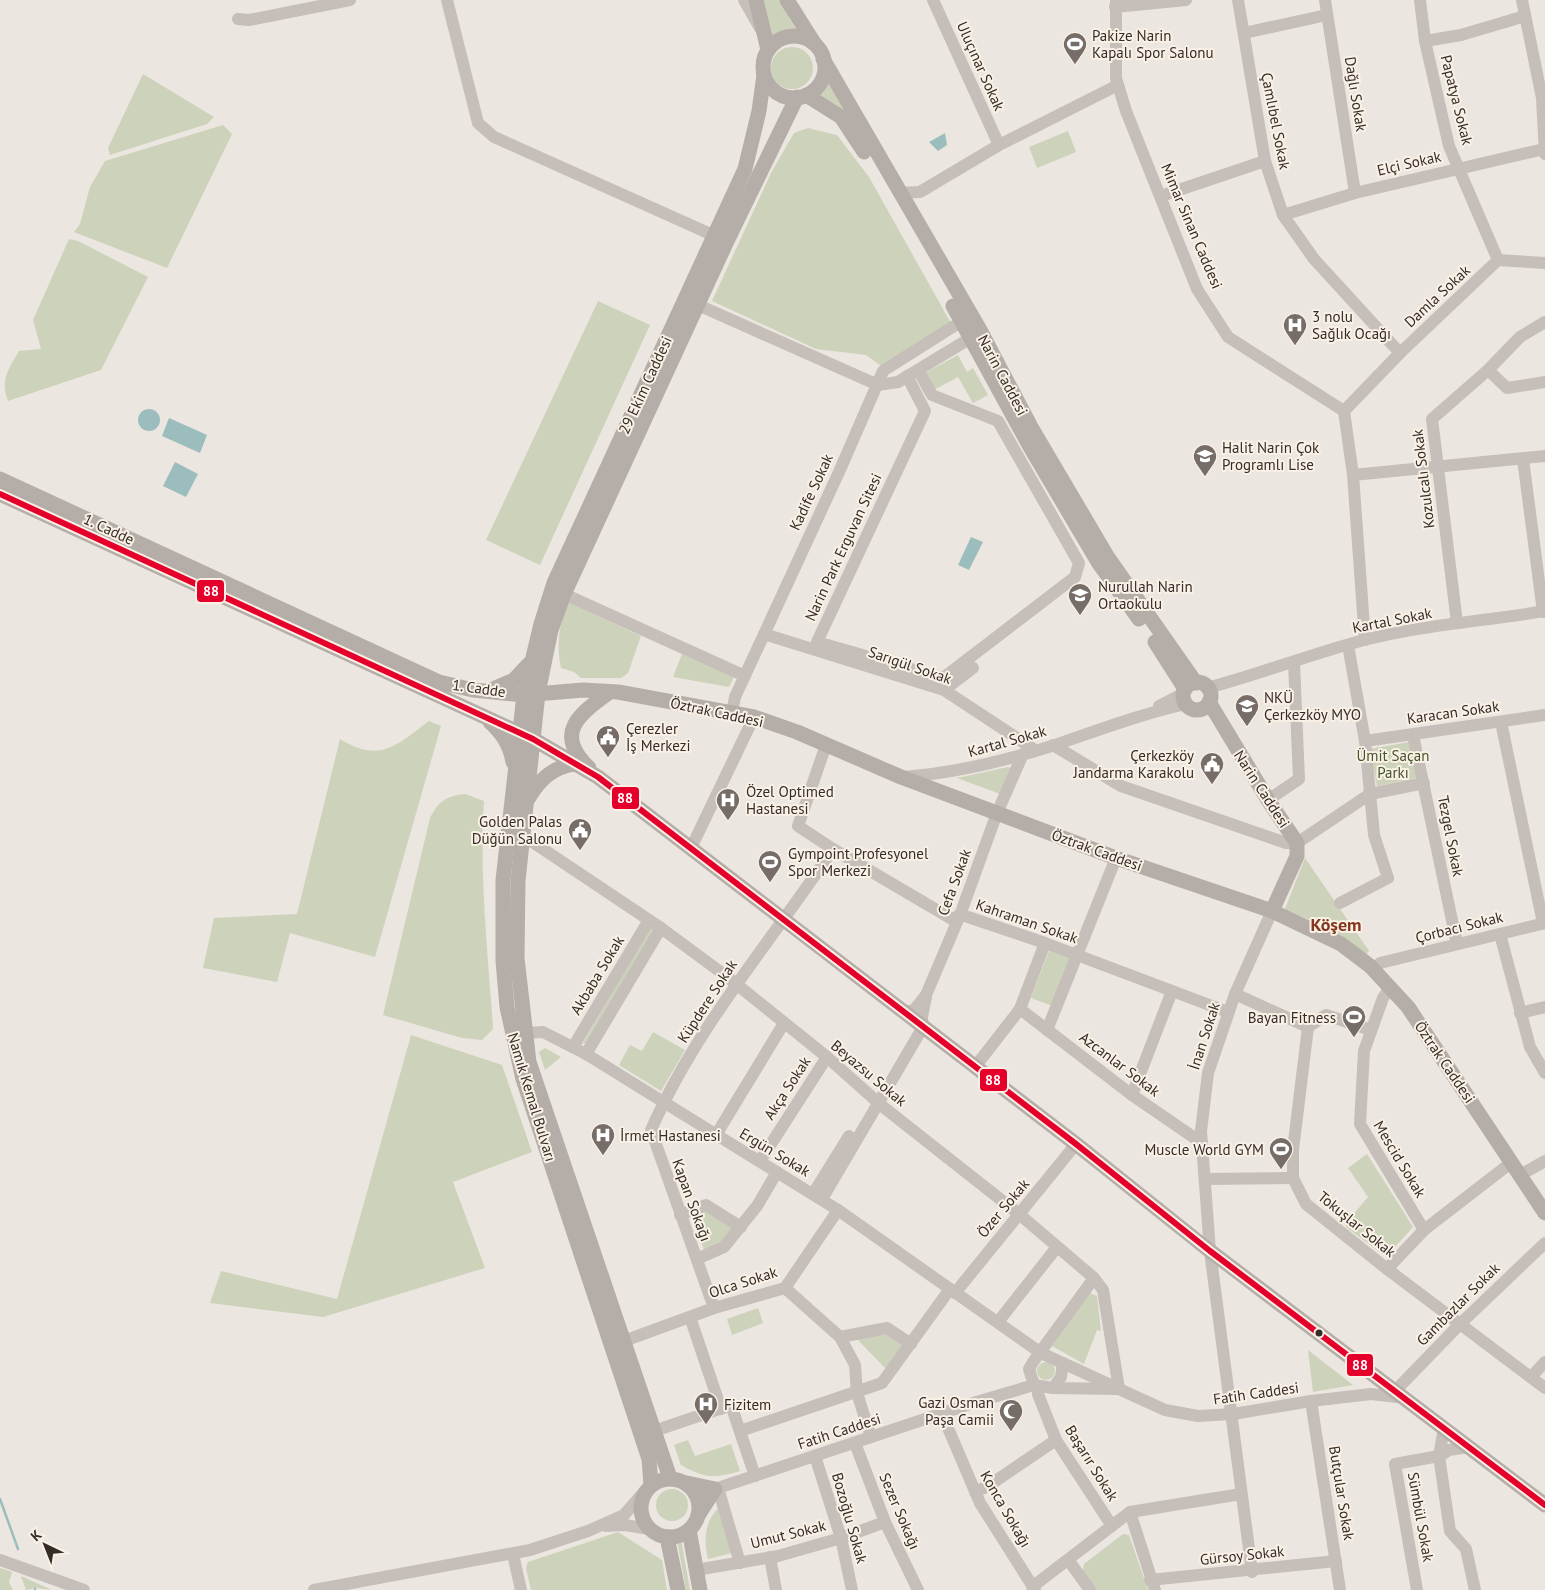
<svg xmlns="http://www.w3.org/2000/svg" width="1545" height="1590" font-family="'PT Sans',sans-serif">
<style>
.green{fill:#cdd2ba}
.water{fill:#9cbdbe}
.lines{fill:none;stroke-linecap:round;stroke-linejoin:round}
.stream{stroke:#9cbdbe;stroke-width:2.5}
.minor{stroke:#c5beb9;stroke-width:12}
.major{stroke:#b4ada8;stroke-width:15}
.bus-1-casing{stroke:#f9f1e6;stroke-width:10}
.bus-1{stroke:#e4002b;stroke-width:6}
.bus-dot{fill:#362c27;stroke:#f9f1e6;stroke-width:2}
.labels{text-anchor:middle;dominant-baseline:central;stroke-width:4;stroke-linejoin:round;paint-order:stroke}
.poi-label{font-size:15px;fill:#362c27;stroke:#f9f1e6;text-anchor:start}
.street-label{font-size:15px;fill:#362c27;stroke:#f9f1e6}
.park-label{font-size:15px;fill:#45542a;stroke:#f9f1e6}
.quarter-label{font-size:18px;font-weight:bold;fill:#85381f;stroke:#f9f1e6}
.line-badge{stroke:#f9f1e6;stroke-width:2}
.badge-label{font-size:14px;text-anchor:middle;font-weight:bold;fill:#fff}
</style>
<rect width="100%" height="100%" fill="#ece6e0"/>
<!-- green -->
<g class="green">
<polygon points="763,0 779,0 796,30 794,32 771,38"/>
<circle cx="792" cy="68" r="21"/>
<polygon points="143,74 214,117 207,124 110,155 108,148"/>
<polygon points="825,80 831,86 875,160 816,96"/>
<polygon points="223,125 232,134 167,268 74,232 80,224 90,187 105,161"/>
<polygon points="808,128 837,135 869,177 952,325 884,368 866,355 816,349 712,301 771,173 794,133"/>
<polygon points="1068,131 1076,152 1037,168 1029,147"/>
<path d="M69 239 78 241 148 277 101 370 8 401C0 380 8 370 19 351L41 349 33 320Z"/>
<polygon points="598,301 650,325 540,565 486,540"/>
<polygon points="958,355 967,372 973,368 988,395 973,403 958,377 934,390 925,373"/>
<path d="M568 602 641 636 628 673 621 678H581L574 672 561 668C556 646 559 623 568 602Z"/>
<polygon points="682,654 734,677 729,687 673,677"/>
<path d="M429 721 441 726 375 957 290 933 277 982 203 968 214 918 297 914 340 739C380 764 397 745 429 721Z"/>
<polygon points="1409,742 1416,778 1377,786 1370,749"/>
<polygon points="1008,767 1015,769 1003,795 957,778"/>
<path d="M465 794 484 801C479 877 488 953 493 1029L482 1040 462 1038 383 1015 430 818C439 801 446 796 465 794Z"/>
<polygon points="1305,858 1369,951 1366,955 1325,927 1285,909"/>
<polygon points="650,928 655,931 587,1045 584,1043 582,1045"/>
<polygon points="1049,951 1073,960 1055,1007 1031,998"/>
<polygon points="653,1032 685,1050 661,1091 619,1065 630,1045 642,1051"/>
<polygon points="411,1035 502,1065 532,1152 453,1182 485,1268 323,1317 210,1303 221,1271 337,1299"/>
<polygon points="545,1048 561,1057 545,1070 539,1052"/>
<polygon points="1367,1154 1413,1227 1386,1257 1346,1227 1347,1222 1368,1197 1348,1168"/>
<polygon points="707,1210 735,1229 725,1241 704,1250 693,1218"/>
<polygon points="1090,1293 1097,1296 1101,1331 1097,1330 1084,1364 1052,1346"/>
<polygon points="758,1308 763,1323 732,1335 727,1319"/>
<polygon points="884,1332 904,1345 887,1370 856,1338"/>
<polygon points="1308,1350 1353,1385 1313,1392"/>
<circle cx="1046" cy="1371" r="9"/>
<path d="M688 1440 695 1456 731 1444 740 1471C714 1479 704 1478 681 1465L674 1445Z"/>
<circle cx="672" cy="1505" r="16"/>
<path d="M722 1505 736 1552 708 1559C703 1539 705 1518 722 1505Z"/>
<polygon points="618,1532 662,1560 667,1590 531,1590 526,1568 528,1562"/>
<polygon points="1123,1534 1129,1535 1148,1590 1095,1590 1082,1574 1084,1564"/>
<polygon points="681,1539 690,1590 686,1590 677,1540"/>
<polygon points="0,1568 12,1572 9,1582 13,1590 0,1590"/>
<polygon points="21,1576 52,1590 36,1588 26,1590"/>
</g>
<!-- water -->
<g class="water">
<polygon points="945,133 947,145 938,151 929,142"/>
<circle cx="149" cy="420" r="11"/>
<polygon points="169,418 207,435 200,453 162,436"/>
<polygon points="175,462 198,474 186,497 163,486"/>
<polygon points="971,537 983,542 969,570 958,565"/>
</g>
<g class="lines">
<!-- stream -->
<g class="stream">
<polyline points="0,1499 18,1549"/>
<polyline points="35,1589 35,1590"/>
</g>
<!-- minor -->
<g class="minor">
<polyline points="447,0 478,123 494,137 715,236"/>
<polyline points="744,0 760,28"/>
<polyline points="933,0 999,145"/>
<polyline points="1116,0 1116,78 1126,111 1197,289 1228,337 1344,411 1353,475 1365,640"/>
<polyline points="1238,0 1265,161 1283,215 1314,259 1400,353"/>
<polyline points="1325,0 1355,193"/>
<polyline points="1420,0 1425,41 1449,146 1498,260"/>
<polyline points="1522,0 1542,98 1545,154"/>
<polyline points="1115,7 1186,0"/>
<polyline points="238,19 249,20 350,0"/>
<polyline points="1244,33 1327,15"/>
<polyline points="1425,41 1461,35 1525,16"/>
<polyline points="900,193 920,192 999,145 1118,85"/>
<polyline points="1161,196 1265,161"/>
<polyline points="1283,215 1355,193 1544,149"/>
<polyline points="698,305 878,385 898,382 969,339"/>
<polyline points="1488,370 1507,388 1545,382"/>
<polyline points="907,376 925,411 817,642 943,678 1075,577 1079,563 998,421 932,395 918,370"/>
<polyline points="1344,411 1400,353 1498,260 1545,263"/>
<polyline points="1523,459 1543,612"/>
<polyline points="1353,475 1545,456"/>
<polyline points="564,594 745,676"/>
<polyline points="1457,623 1432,419 1488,370 1520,337 1545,322"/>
<polyline points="764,634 944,690 1035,750"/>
<path d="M1207 688C1260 674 1311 654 1364 640 1423 625 1485 621 1545 611"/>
<polyline points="944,690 973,668"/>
<polyline points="1159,706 1184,693"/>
<polyline points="732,712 735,697 839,472 883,371 962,321"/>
<polyline points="1501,722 1543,923"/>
<polyline points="1413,735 1457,944"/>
<polyline points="1365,741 1545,715"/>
<polyline points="826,745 798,826 833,849 952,919 960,915 968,917 1045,943 1228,1012"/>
<polyline points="1053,745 1121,786 1286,843 1297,843 1370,794 1424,783"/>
<path d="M903 777C955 773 1005 761 1055 745 1099 730 1141 714 1186 704"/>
<polyline points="1268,800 1299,779 1294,663"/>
<polyline points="522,835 661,928 730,979 827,1057 882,1106 1019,1214 1094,1278 1103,1290 1119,1389"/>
<polyline points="691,848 754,717"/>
<polyline points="1340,903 1388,878 1374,835 1365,741 1348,645"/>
<polyline points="1500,934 1530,1047 1545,1073"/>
<polyline points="1380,963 1545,923"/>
<polyline points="1390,988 1383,998 1364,1051 1360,1124 1424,1230"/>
<polyline points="1235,994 1308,1027 1326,1015 1371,1030"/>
<polyline points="1020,1009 1132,1095 1202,1143"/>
<polyline points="905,1013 915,1009 926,995 960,915 997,813 1023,754"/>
<polyline points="1520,1013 1545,1007"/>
<polyline points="1308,1027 1293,1150 1293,1178 1306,1204 1387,1269 1545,1388"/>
<polyline points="1047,1030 1116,858"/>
<polyline points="526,1033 543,1032 586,1054 838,1210 1041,1353 1115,1387"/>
<polyline points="573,1047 649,920"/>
<polyline points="586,1054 661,928"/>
<polyline points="975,1067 1020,1009 1045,943"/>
<polyline points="1132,1095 1172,991"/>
<polyline points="716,1135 784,1023"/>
<polyline points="760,1161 827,1057"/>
<polyline points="1520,1175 1545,1161"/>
<polyline points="1205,1179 1293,1178"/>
<polyline points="813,1194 849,1136"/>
<polyline points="822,1199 923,1027 922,1017 926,997"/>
<polyline points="680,1215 706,1205 741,1227"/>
<polyline points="697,1259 724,1247 757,1206 777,1172"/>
<polyline points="1387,1269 1424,1230 1512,1162"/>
<polyline points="785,1288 840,1337 855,1365 857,1393 871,1437"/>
<polyline points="955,1293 1076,1144"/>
<path d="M714 1308 651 1130C696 1027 771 942 833 849"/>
<polyline points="690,1317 721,1409"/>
<polyline points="998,1322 1057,1247"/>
<polyline points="840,1337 887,1328 911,1344"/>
<polyline points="624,1341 714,1308 785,1288 838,1210"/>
<polyline points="1531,1377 1545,1362"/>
<polyline points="1034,1385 1029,1369 1033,1362 1094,1278"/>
<polyline points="1038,1387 1038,1394 1056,1440 1112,1526"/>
<polyline points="1053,1388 1061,1377 1063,1363"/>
<polyline points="1386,1390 1396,1390 1460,1324 1545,1243"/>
<polyline points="1311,1401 1340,1590"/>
<polyline points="942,1414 980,1503 1035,1590"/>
<polyline points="1444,1428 1439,1456 1449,1450 1468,1447"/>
<polyline points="654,1431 731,1405 755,1476"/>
<polyline points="740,1431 882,1383 950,1289"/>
<polyline points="855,1443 885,1522 918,1590"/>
<polyline points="815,1456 841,1538 852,1590"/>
<polyline points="718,1488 740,1563"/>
<polyline points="715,1489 973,1403 1034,1385 1053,1388 1119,1389 1165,1410 1198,1416 1233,1414 1311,1401 1371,1394 1406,1398"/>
<polyline points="975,1492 988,1486 1056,1440"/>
<polyline points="1130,1512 1155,1590"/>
<polyline points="606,1526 625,1525 649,1529"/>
<polyline points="513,1554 521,1590"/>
<polyline points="770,1557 776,1590"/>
<polyline points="0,1560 84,1590"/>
<polyline points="1069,1561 1090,1590"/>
<polyline points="696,1570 778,1556 841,1538 885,1522"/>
<polyline points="1252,1572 1210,1251 1201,1131 1208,1073 1235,994 1272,911"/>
<polyline points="1150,1580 1336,1561"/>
<polyline points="1032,1587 1130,1512 1241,1494"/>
<polyline points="314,1590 530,1550 588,1531 624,1515 644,1492"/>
<polyline points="1417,1590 1395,1464 1439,1456 1450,1531 1466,1549 1475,1590"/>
</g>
<!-- major -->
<g class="major">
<polyline points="756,0 768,50"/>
<polyline points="787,0 814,43"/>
<circle cx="794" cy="67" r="31"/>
<polyline points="823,59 980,330 1031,427 1107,556 1196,683"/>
<polyline points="806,95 841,117 864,152"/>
<polyline points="953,306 1029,445 1098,562 1139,619"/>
<polyline points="0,479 439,682 473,690 524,695 583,690 618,692 754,717 797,732 901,777 1116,858 1272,911 1341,944 1370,966 1408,1007 1545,1213"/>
<polyline points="0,494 533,739 598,777 1076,1144 1210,1251 1545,1505"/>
<polyline points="1155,642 1185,689"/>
<circle cx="1197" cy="696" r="14"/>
<polyline points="491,690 514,680 529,664"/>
<polyline points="1209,702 1268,800 1297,843 1297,856 1272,911"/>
<path d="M490 722C503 734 510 745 513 762"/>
<path d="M589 768C553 733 579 714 610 692"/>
<path d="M528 799C539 780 553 766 576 764"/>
<polyline points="670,1478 529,1062 517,958 518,881 538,693 551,630 564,594 727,241 797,97"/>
<circle cx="670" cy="1508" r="29"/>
<polyline points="687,1483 715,1489 699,1514"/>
<polyline points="651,1485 649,1459 523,1079 507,1007 503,961 503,880 524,695 541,624 554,583 745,169 759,111 764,75"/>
<polyline points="689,1530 700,1590"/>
<polyline points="667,1537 678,1590"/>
</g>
<!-- bus-1 casing -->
<g class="bus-1-casing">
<polyline id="bus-1" points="0,494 533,739 598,777 1076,1144 1210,1251 1545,1505"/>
</g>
<!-- bus-1 -->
<use href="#bus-1" class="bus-1"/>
</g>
<!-- icons -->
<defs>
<g id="stadium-pin" transform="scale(1.25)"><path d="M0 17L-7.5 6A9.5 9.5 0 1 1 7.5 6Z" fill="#766d68" stroke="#f9f1e6"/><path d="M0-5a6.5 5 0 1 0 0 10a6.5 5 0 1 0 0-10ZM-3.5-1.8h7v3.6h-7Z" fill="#fff"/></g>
<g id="hospital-pin" transform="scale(1.25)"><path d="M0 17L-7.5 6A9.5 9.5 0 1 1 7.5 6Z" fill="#766d68" stroke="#f9f1e6"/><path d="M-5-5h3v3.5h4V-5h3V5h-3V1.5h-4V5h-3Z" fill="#fff"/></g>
<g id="school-pin" transform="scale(1.25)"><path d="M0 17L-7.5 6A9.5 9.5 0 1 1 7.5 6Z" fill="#766d68" stroke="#f9f1e6"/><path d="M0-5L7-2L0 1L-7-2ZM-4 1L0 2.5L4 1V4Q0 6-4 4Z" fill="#fff"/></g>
<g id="university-pin" transform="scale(1.25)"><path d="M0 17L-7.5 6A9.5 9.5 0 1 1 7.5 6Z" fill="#766d68" stroke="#f9f1e6"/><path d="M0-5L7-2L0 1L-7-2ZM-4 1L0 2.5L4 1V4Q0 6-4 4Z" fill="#fff"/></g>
<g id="civic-pin" transform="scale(1.25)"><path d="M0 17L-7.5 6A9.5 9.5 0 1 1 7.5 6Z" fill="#766d68" stroke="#f9f1e6"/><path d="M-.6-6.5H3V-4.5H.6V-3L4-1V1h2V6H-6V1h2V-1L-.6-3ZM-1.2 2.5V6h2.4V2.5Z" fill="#fff"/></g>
<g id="mosque-pin" transform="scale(1.25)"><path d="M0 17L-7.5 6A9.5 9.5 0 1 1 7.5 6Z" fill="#766d68" stroke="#f9f1e6"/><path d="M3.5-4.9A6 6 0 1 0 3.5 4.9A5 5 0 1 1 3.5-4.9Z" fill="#fff"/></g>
</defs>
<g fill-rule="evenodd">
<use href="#stadium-pin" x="1075" y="44"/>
<use href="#hospital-pin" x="1295" y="325"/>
<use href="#school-pin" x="1205" y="456"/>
<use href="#school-pin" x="1080" y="595"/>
<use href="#university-pin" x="1247" y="706"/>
<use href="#civic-pin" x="608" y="737"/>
<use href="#civic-pin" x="1212" y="764"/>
<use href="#hospital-pin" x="728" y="800"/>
<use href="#civic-pin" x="580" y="830"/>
<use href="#stadium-pin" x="770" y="862"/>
<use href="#stadium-pin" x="1354" y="1017"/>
<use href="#hospital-pin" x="603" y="1135"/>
<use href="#stadium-pin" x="1281" y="1149"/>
<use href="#hospital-pin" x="706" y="1404"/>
<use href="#mosque-pin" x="1011" y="1411"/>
</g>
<!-- markers -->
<circle class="bus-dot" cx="1319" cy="1333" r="4.5"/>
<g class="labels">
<!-- poi labels -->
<g class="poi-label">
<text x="1092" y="35">Pakize Narin<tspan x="1092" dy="17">Kapalı Spor Salonu</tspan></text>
<text x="1312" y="316">3 nolu<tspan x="1312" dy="17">Sağlık Ocağı</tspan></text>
<text x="1222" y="447">Halit Narin Çok<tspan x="1222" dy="17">Programlı Lise</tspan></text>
<text x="1098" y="586">Nurullah Narin<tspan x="1098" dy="17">Ortaokulu</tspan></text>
<text x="1264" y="697">NKÜ<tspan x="1264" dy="17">Çerkezköy MYO</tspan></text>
<text x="626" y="728">Çerezler<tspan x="626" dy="17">İş Merkezi</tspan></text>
<text x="1194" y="755" text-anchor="end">Çerkezköy<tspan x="1194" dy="17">Jandarma Karakolu</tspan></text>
<text x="746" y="791">Özel Optimed<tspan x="746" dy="17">Hastanesi</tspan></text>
<text x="562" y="821" text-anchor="end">Golden Palas<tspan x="562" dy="17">Düğün Salonu</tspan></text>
<text x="788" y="853">Gympoint Profesyonel<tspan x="788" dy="17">Spor Merkezi</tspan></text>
<text x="1336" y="1017" text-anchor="end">Bayan Fitness</text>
<text x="620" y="1135">İrmet Hastanesi</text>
<text x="1264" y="1149" text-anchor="end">Muscle World GYM</text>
<text x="994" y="1402" text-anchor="end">Gazi Osman<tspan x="994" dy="17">Paşa Camii</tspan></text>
<text x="724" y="1404">Fizitem</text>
</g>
<!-- street labels -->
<g class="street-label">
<text transform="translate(981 66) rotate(66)">Uluçınar Sokak</text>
<text transform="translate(1356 94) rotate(81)">Dağlı Sokak</text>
<text transform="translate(1457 100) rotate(76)">Papatya Sokak</text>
<text transform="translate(1276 121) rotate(79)">Çamlıbel Sokak</text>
<text transform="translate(1409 163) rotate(-13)">Elçi Sokak</text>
<text transform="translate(1192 226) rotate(67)">Mimar Sinan Caddesi</text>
<text transform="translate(1437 296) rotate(-43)">Damla Sokak</text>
<text transform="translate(1003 375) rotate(62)">Narin Caddesi</text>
<text transform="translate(645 385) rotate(-65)">29 Ekim Caddesi</text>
<text transform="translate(1423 479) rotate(-97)">Kozulcalı Sokak</text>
<text transform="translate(811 492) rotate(-65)">Kadife Sokak</text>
<text transform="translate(109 529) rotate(25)">1. Cadde</text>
<text transform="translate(843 547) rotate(-65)">Narin Park Erguvan Sitesi</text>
<text transform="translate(1392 620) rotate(-11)">Kartal Sokak</text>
<text transform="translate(910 665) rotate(19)">Sarıgül Sokak</text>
<text transform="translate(479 688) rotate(8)">1. Cadde</text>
<text transform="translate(717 712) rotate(12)">Öztrak Caddesi</text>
<text transform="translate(1453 712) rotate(-8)">Karacan Sokak</text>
<text transform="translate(1007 741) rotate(-16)">Kartal Sokak</text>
<text transform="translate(1262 789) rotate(57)">Narin Caddesi</text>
<text transform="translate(1451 836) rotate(79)">Tezgel Sokak</text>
<text transform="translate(1097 850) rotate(20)">Öztrak Caddesi</text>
<text transform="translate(954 882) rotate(-70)">Cefa Sokak</text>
<text transform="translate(1027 921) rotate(19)">Kahraman Sokak</text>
<text transform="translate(1459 927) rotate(-14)">Çorbacı Sokak</text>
<text transform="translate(597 975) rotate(-59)">Akbaba Sokak</text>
<text transform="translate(707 1001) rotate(-57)">Küpdere Sokak</text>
<text transform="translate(1204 1036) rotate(-72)">İnan Sokak</text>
<text transform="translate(1445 1062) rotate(56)">Öztrak Caddesi</text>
<text transform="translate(1120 1064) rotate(37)">Azcanlar Sokak</text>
<text transform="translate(869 1073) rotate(40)">Beyazsu Sokak</text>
<text transform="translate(787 1088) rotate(-57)">Akça Sokak</text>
<text transform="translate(532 1097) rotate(73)">Namık Kemal Bulvarı</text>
<text transform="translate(775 1152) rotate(31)">Ergün Sokak</text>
<text transform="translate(1400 1159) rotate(59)">Mescid Sokak</text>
<text transform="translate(692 1200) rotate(70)">Kapan Sokağı</text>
<text transform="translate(1003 1208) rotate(-50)">Özer Sokak</text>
<text transform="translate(1357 1224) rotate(39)">Tokuşlar Sokak</text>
<text transform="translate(743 1282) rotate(-18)">Olca Sokak</text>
<text transform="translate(1458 1304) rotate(-45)">Gambazlar Sokak</text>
<text transform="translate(1256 1393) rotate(-8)">Fatih Caddesi</text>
<text transform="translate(839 1431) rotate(-18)">Fatih Caddesi</text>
<text transform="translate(1092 1463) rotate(58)">Başarır Sokak</text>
<text transform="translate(1342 1493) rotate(81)">Butçular Sokak</text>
<text transform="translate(1006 1509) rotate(60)">Konca Sokağı</text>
<text transform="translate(900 1511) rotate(67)">Sezer Sokağı</text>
<text transform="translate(1421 1517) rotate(80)">Sümbül Sokak</text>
<text transform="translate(850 1518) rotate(74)">Bozoğlu Sokak</text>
<text transform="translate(788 1534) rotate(-14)">Umut Sokak</text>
<text transform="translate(1242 1555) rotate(-6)">Gürsoy Sokak</text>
</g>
<!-- park labels -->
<g class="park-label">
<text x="1393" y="755">Ümit Saçan<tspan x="1393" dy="17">Parkı</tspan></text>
</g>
<!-- quarter labels -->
<g class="quarter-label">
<text x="1336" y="924">Köşem</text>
</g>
</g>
<g class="line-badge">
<rect x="196" y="579" width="29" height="24" rx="5" fill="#e4002b"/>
<rect x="611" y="786" width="29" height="24" rx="5" fill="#e4002b"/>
<rect x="979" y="1068" width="29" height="24" rx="5" fill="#e4002b"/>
<rect x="1346" y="1353" width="28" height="24" rx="5" fill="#e4002b"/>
</g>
<g class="badge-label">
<text x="211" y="596">88</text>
<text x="625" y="803">88</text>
<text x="993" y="1085">88</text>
<text x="1360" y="1370">88</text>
</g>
<!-- north arrow -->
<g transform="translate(45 1545) rotate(317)" stroke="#f9f1e6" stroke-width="4" paint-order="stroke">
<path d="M0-4L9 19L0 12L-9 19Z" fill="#362c27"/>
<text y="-8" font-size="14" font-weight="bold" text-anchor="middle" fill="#362c27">K</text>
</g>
</svg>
